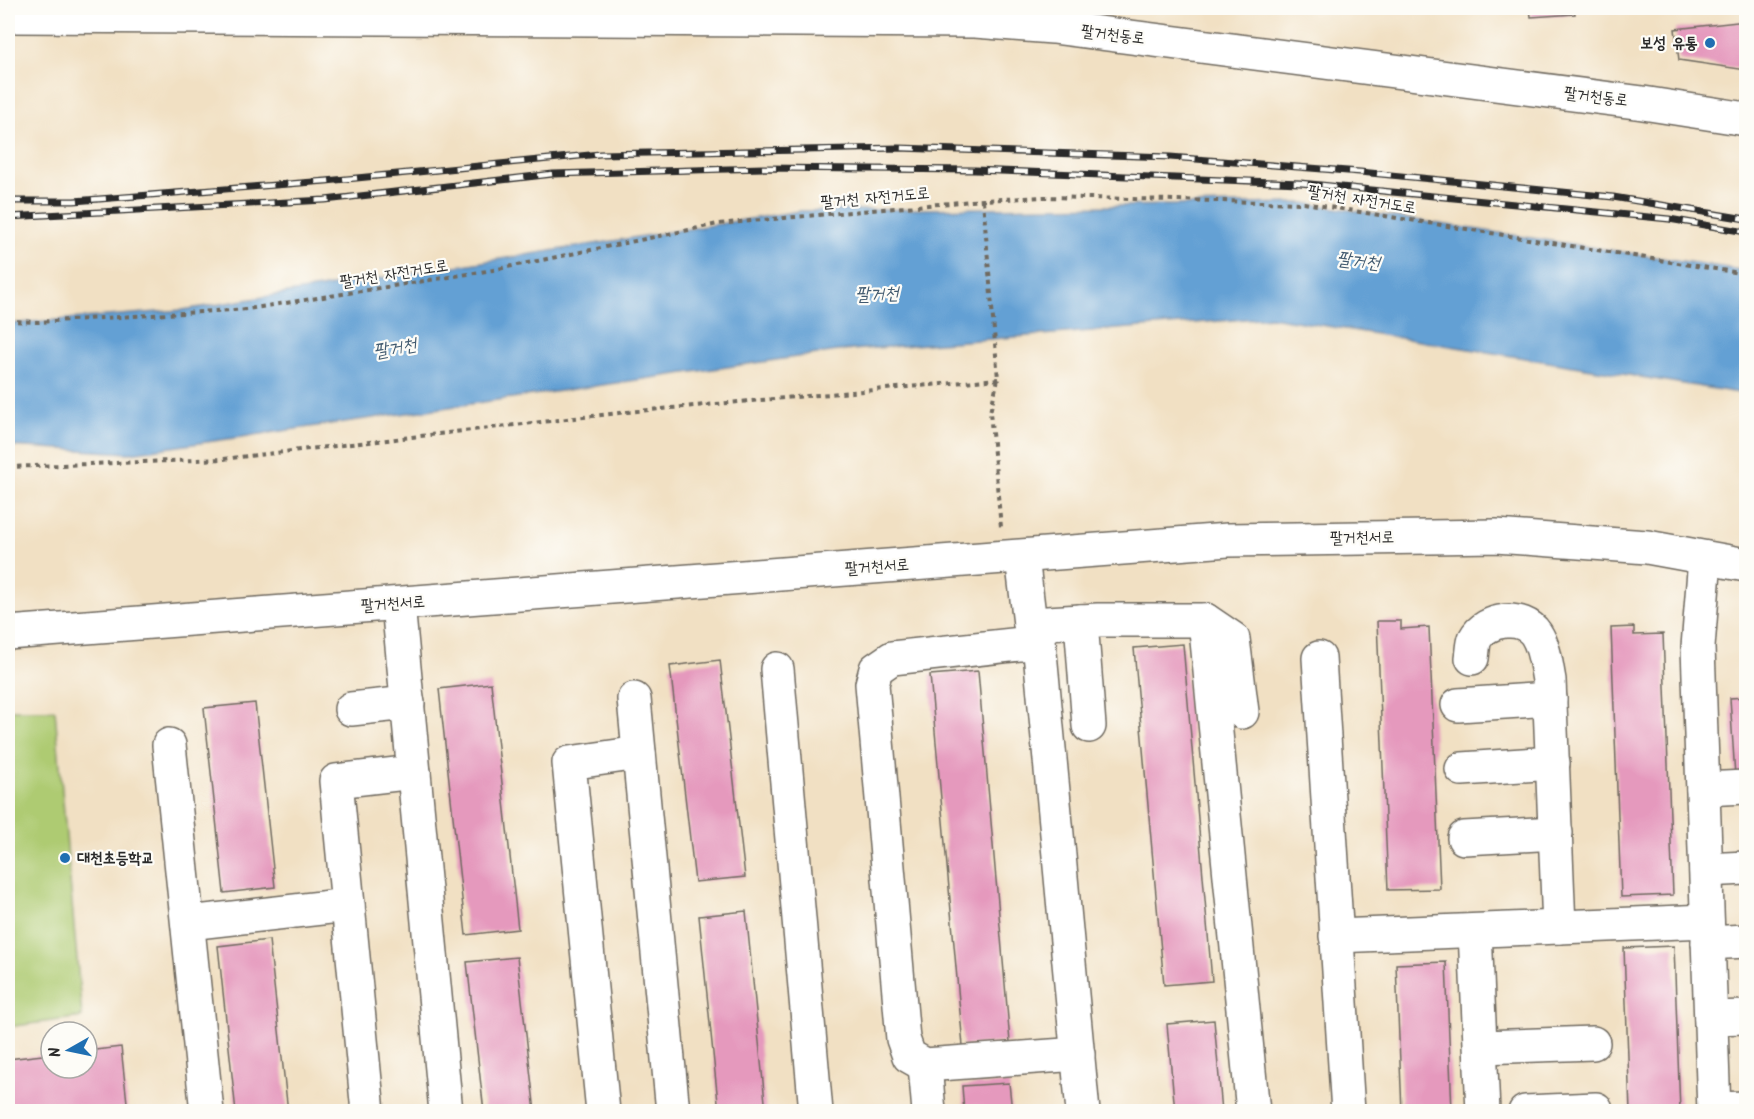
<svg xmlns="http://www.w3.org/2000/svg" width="1754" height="1119" font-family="Kalam,'Poor Story',sans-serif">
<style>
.green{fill:#aecb72;stroke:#6c7b4e;stroke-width:1.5}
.water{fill:#63a0d4;stroke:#476680;stroke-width:1.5}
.building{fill:#e599bd}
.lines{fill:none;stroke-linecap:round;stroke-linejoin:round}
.minor-casing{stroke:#706a60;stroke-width:36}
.major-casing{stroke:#706a60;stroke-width:36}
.path{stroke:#706a60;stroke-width:4;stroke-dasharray:4.5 4.5;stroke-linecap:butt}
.minor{stroke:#fff;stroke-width:33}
.major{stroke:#fff;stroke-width:33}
.rail-casing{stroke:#2b2b2b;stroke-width:7}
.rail{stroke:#fdfcf7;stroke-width:4.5;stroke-dasharray:14;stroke-linecap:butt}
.poi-dot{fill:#1f6fb2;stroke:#fdfcf7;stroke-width:2}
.labels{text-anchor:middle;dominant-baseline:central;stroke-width:4.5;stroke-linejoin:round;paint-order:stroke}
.street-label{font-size:16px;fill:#2b2b2b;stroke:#fdfcf7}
.poi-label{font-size:16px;font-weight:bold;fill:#2b2b2b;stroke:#fdfcf7;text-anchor:end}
.water-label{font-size:18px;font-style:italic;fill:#415a6f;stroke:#fdfcf7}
</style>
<rect width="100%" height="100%" fill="#fdfcf7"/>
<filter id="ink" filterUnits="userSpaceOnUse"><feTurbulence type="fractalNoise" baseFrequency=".0167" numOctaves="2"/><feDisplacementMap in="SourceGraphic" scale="12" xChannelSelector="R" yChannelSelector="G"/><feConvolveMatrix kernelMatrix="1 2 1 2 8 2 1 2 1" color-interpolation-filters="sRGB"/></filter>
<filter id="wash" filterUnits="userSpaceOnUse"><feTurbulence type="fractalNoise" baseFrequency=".008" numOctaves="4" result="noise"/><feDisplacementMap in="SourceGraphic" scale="24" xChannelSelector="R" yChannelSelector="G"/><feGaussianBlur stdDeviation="1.35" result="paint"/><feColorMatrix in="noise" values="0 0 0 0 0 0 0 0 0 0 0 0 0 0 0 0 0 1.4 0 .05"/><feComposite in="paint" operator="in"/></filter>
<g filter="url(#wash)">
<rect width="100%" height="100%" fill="#f1e0c3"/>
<!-- green -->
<polygon class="green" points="8,710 55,710 82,1017 8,1027"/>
<!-- water -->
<polygon class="water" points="1304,203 1746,271 1746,394 1271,317 838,351 130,453 8,446 8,324 183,310 800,211"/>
<g id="blocks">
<!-- building -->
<g class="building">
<polygon points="1530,8 1574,8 1575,14 1531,17"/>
<polygon points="1746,21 1746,70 1679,60 1675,29"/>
<polygon points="1377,621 1401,621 1401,629 1429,627 1440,889 1388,890"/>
<polygon points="1634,627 1634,635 1663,634 1673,895 1621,897 1611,628"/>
<polygon points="1183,644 1212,981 1164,985 1134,648"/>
<polygon points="720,660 745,877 695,882 670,666"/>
<polygon points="978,671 1010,1042 963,1046 930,675"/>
<polygon points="491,683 518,929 466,935 439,689"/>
<polygon points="1746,697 1746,775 1735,776 1730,698"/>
<polygon points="255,703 275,887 224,893 204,708"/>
<polygon points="746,911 766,1112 719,1112 699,916"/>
<polygon points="269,940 288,1112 236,1112 218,946"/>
<polygon points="1674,946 1680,1112 1630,1112 1624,948"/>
<polygon points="517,957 535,1112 484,1112 467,962"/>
<polygon points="1446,962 1452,1112 1402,1112 1396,964"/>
<polygon points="1214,1020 1222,1112 1175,1112 1167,1024"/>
<polygon points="121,1047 128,1112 8,1112 8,1059 51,1054 51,1068 87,1068 87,1051"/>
<polygon points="1009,1083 1012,1112 964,1112 962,1086"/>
</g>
</g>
</g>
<g filter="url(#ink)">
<use href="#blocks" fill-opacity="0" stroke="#706a60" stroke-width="1.5"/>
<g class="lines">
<!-- minor casing -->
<g class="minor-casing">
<g id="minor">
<polyline points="1022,557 1030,624 1039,642 1083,1112"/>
<polyline points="1705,558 1698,647 1714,1112"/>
<polyline points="398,604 446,1112"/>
<polyline points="1205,620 1233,639 1242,712"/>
<polyline points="1081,621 1089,726"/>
<polyline points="1030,624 1098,620 1205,620 1253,1112"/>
<polyline points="1039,642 892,658 876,669 872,684 903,1039 909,1056 925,1065 1078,1054"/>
<polyline points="1319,658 1348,1112"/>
<path d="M1472 658C1473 652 1473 644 1475 639 1486 618 1523 614 1536 634 1545 648 1546 665 1549 680L1559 927"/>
<polyline points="777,669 816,1112"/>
<polyline points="634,699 673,1112"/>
<polyline points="1458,705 1550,699"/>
<polyline points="351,709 408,703"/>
<polyline points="169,745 207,1112"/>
<polyline points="1462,769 1553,763"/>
<polyline points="1703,789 1746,787"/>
<polyline points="1464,838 1556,833"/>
<polyline points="1706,870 1746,868"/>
<polyline points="188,923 348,905"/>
<polyline points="1475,931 1483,1112"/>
<polyline points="1336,936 1707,921"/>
<polyline points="1708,943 1746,941"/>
<polyline points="1711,1018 1746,1017"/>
<polyline points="1481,1047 1593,1043"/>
<polyline points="925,1065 929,1112"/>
<polyline points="1714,1109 1746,1108"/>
<polyline points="368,1112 336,781 414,772"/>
<polyline points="603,1112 569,763 639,753"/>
<polyline points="1525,1112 1596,1109"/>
</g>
</g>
<!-- major casing -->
<g class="major-casing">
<g id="major">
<polyline points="8,16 975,21 1053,27 1643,103 1746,119"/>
<polyline points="8,633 1228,540 1496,536 1647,547 1746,565"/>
</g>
</g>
<!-- path -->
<g class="path">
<polyline points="983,200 998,379 990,412 1001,527"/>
<polyline points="8,321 38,322 248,309 493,270 718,224 983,200 1045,197 1304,203 1746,274"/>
<polyline points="8,467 223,459 627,412 998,379"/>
</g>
<!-- minor -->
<use href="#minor" class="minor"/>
<!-- major -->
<use href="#major" class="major"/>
<!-- rail casing -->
<g class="rail-casing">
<g id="rail">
<polyline points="8,201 74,201 326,181 600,154 899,148 1170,157 1360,172 1613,197 1746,219"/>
<polyline points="8,217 325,200 553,174 763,168 975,170 1300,183 1669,219 1746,232"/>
</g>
</g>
<!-- rail -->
<use href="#rail" class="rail"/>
</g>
</g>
<!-- markers -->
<g class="poi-dot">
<circle cx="1710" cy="43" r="6"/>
<circle cx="65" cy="858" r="6"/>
</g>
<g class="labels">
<!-- street labels -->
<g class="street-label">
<text transform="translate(1113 35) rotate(7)">팔거천동로</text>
<text transform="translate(1596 97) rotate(7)">팔거천동로</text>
<text transform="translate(875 198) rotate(-5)">팔거천 자전거도로</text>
<text transform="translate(1362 200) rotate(9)">팔거천 자전거도로</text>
<text transform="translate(394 274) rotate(-9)">팔거천 자전거도로</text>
<text transform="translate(1362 538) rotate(-1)">팔거천서로</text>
<text transform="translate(877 567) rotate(-4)">팔거천서로</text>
<text transform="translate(393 604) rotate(-4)">팔거천서로</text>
</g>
<!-- poi labels -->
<g class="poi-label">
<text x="1698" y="43">보성 유통</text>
<text x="77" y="858" text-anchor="start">대천초등학교</text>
</g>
<!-- water labels -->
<g class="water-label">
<text transform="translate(1358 262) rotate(7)">팔거천</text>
<text transform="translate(877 295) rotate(-1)">팔거천</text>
<text transform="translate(395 349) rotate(-10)">팔거천</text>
</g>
</g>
<!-- margin -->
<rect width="1754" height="1119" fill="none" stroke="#fdfcf7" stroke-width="30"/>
<!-- north arrow -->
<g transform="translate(69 1050) rotate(261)"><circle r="28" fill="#fdfcf7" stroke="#a9a8a5" stroke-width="1.5"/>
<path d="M0-4.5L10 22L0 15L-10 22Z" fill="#1f6fb2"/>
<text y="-9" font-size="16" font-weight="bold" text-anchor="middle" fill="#2b2b2b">N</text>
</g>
</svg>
